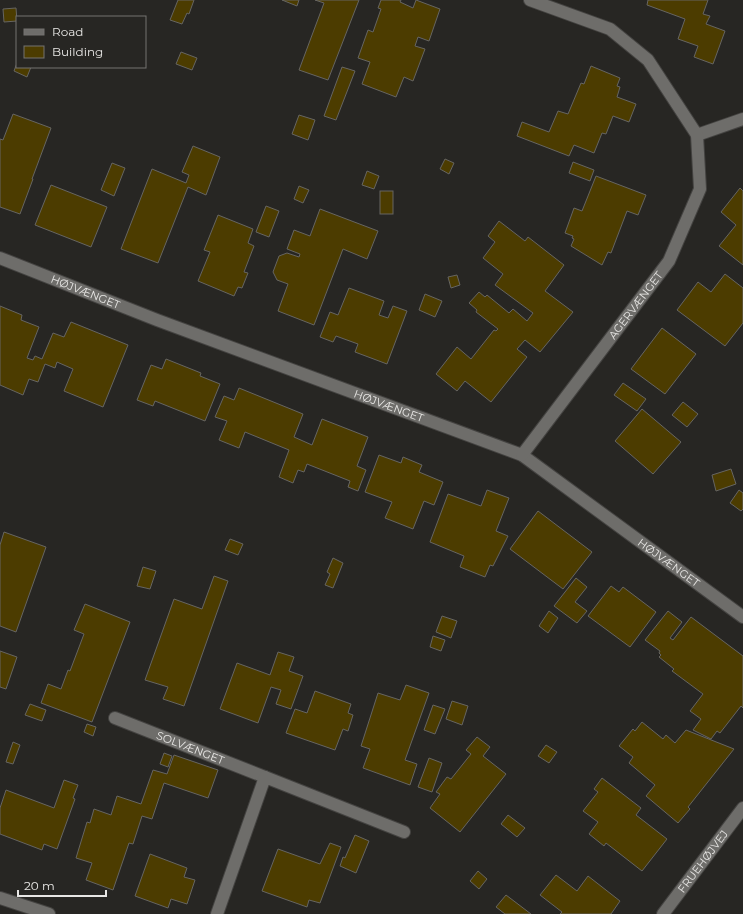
<svg xmlns="http://www.w3.org/2000/svg" width="743" height="914" font-family="Montserrat,sans-serif">
<style>
.building{fill:#4c3c00;stroke:#666562}
.lines{fill:none;stroke-linecap:round;stroke-linejoin:round}
.street-casing{stroke:#444341;stroke-width:14}
.street{stroke:#6e6d6a;stroke-width:12}
.labels{text-anchor:middle;dominant-baseline:central;stroke-width:4;stroke-linejoin:round;paint-order:stroke}
.street-label{font-size:11px;fill:#e8e7e5;stroke:#272623}
</style>
<rect width="100%" height="100%" fill="#272623"/>
<!-- building -->
<g class="building">
<polygon points="178,0 194,0 189,14 187,13 182,24 170,20"/>
<polygon points="282,0 299,0 297,6"/>
<polygon points="315,0 359,0 328,80 299,70 324,3"/>
<polygon points="381,0 401,0 400,2 413,8 416,0 440,9 429,41 418,37 415,46 425,49 413,81 404,77 396,97 362,84 370,62 358,58 368,30 373,32 381,9 378,8"/>
<polygon points="648,0 708,0 703,14 710,16 706,24 725,31 713,64 694,57 698,46 678,39 685,19 647,5"/>
<polygon points="16,8 17,21 4,22 3,9"/>
<polygon points="181,52 197,58 192,70 176,64"/>
<polygon points="17,63 17,67 31,67 27,77 14,71"/>
<polygon points="591,66 620,78 617,86 620,87 617,97 636,104 629,122 613,116 606,134 602,133 594,153 574,145 569,156 517,136 522,122 549,132 558,111 568,114 581,83 584,84"/>
<polygon points="342,67 355,71 336,120 324,116"/>
<polygon points="13,114 51,128 32,179 33,179 20,214 0,207 0,139 3,140"/>
<polygon points="299,115 315,120 308,140 292,134"/>
<polygon points="193,146 220,157 206,195 188,187 158,263 121,249 152,169 186,183 189,175 182,172"/>
<polygon points="445,159 454,163 449,174 440,169"/>
<polygon points="573,162 594,170 590,181 569,173"/>
<polygon points="112,163 125,168 114,196 101,190"/>
<polygon points="367,171 379,176 374,189 362,185"/>
<polygon points="596,176 646,195 638,215 627,211 611,253 608,252 602,265 571,246 574,239 572,238 573,236 565,233 574,208 582,211"/>
<polygon points="51,185 107,207 91,247 35,225"/>
<polygon points="299,186 309,190 303,203 294,199"/>
<polygon points="740,188 743,191 743,265 719,246 736,225 721,212"/>
<rect x="380" y="191" width="13" height="23"/>
<polygon points="266,206 279,211 269,237 256,232"/>
<polygon points="320,209 378,231 367,259 343,249 314,325 278,311 288,284 277,280 273,272 279,256 287,253 299,257 300,254 287,249 294,230 310,236"/>
<polygon points="218,215 253,229 248,243 254,246 244,272 248,273 242,288 238,287 234,296 198,281 210,252 204,250"/>
<polygon points="499,221 525,241 528,237 564,265 545,291 573,312 540,352 525,340 517,349 527,357 491,402 465,381 457,391 436,374 457,347 471,359 494,330 496,331 498,329 476,312 477,310 469,303 479,292 485,297 487,295 509,313 513,309 527,321 533,313 495,285 503,274 483,258 495,242 488,236"/>
<polygon points="725,274 743,288 743,323 725,346 677,310 698,282 711,292"/>
<polygon points="457,275 460,285 451,288 448,277"/>
<polygon points="349,288 384,301 379,315 388,318 393,306 407,311 387,364 355,352 358,344 336,336 333,342 320,337 330,312 338,315"/>
<polygon points="425,294 442,301 435,317 419,310"/>
<polygon points="0,306 22,315 21,320 39,327 27,358 33,360 35,356 42,359 53,333 64,337 71,322 128,345 103,407 64,391 73,369 57,362 55,368 45,364 38,382 29,379 23,395 0,385"/>
<polygon points="662,328 696,354 665,394 631,369"/>
<polygon points="166,359 201,373 200,376 220,384 205,421 155,401 153,406 137,400 151,365 162,369"/>
<polygon points="623,383 646,399 637,411 614,395"/>
<polygon points="239,388 303,414 294,437 312,445 322,419 368,437 357,466 366,470 358,491 348,487 350,481 307,464 304,472 298,470 293,483 279,477 289,450 245,432 239,448 219,440 227,421 215,417 224,396 234,400"/>
<polygon points="683,402 698,414 687,427 672,415"/>
<polygon points="642,409 681,442 653,474 615,441"/>
<polygon points="379,455 401,463 403,457 422,465 419,472 443,482 434,505 424,501 413,529 385,518 392,502 365,492"/>
<polygon points="731,469 736,484 716,491 712,475"/>
<polygon points="487,490 509,498 496,531 508,536 493,566 490,565 485,577 460,567 464,556 430,542 448,494 481,506"/>
<polygon points="739,490 743,493 743,509 741,511 730,503"/>
<polygon points="538,511 592,552 563,589 510,549"/>
<polygon points="4,532 46,547 16,632 0,626 0,545"/>
<polygon points="230,539 243,544 238,555 225,550"/>
<polygon points="333,558 343,563 333,588 325,585 330,574 327,572"/>
<polygon points="143,567 156,571 150,589 137,586"/>
<polygon points="214,576 228,581 184,706 163,699 168,687 145,680 174,599 202,609"/>
<polygon points="576,578 587,587 575,602 587,611 577,623 554,606"/>
<polygon points="611,586 619,592 623,587 656,612 630,647 588,616"/>
<polygon points="85,604 130,622 92,722 41,703 48,684 61,689 68,670 70,671 84,634 74,630"/>
<polygon points="549,611 558,618 548,633 539,626"/>
<polygon points="668,611 682,622 670,638 673,640 691,617 743,656 743,708 741,706 720,733 717,731 711,739 693,730 701,719 690,711 703,694 672,671 674,669 659,657 661,655 659,653 660,651 645,640"/>
<polygon points="442,616 457,621 451,638 436,632"/>
<polygon points="433,636 445,640 441,651 430,647"/>
<polygon points="0,651 17,657 6,689 0,687"/>
<polygon points="278,652 294,657 289,671 303,676 291,709 276,704 281,690 271,687 258,723 220,709 237,663 270,675"/>
<polygon points="406,685 429,693 405,760 417,764 410,785 363,768 370,749 361,746 378,693 400,700"/>
<polygon points="315,691 351,704 348,713 353,715 348,731 343,729 335,750 286,733 295,709 307,713"/>
<polygon points="452,701 468,706 462,725 446,719"/>
<polygon points="30,704 46,710 42,721 25,715"/>
<polygon points="433,705 445,709 435,734 424,730"/>
<polygon points="642,722 663,739 666,735 675,743 686,730 734,749 688,807 690,809 678,823 646,796 655,785 629,763 633,757 619,746 633,729 635,731"/>
<polygon points="87,724 96,727 93,736 84,732"/>
<polygon points="477,737 490,747 483,756 506,774 460,832 430,808 440,794 436,792 447,777 451,779 471,754 466,750"/>
<polygon points="13,742 20,745 13,764 6,762"/>
<polygon points="546,745 557,752 549,763 538,756"/>
<polygon points="164,753 172,756 168,767 160,764"/>
<polygon points="174,755 218,770 208,798 164,783 152,819 142,816 133,844 129,843 113,890 86,880 92,863 76,858 87,822 90,823 94,809 111,815 117,796 141,804 153,770 167,774"/>
<polygon points="429,758 442,763 432,792 418,787"/>
<polygon points="602,778 641,808 636,815 667,839 642,871 606,843 604,846 589,834 598,822 583,811 598,792 594,789"/>
<polygon points="64,780 78,785 73,798 75,799 57,849 44,844 42,850 0,834 0,808 6,790 54,808"/>
<polygon points="508,815 525,828 517,837 501,824"/>
<polygon points="355,835 369,841 356,873 340,866 343,857 345,858"/>
<polygon points="330,843 341,847 320,903 309,900 307,907 262,891 278,849 320,864"/>
<polygon points="150,854 187,868 184,877 195,880 187,904 171,899 168,908 135,896"/>
<polygon points="478,871 487,879 479,889 470,881"/>
<polygon points="556,875 577,891 588,876 620,901 611,914 560,914 562,912 540,895"/>
<polygon points="506,895 531,914 505,914 496,907"/>
</g>
<g class="lines">
<!-- street casing -->
<g class="street-casing">
<g id="street">
<polyline points="697,135 743,119"/>
<path id="s1" d="M0 258 157 320 522 455 743 617"/>
<path id="s2" d="M522 455 669 261 700 189 697 135 648 60 610 29 530 0"/>
<path id="s3" d="M115 718 265 777"/>
<polyline points="0,898 49,914"/>
<polyline points="217,914 265,777 404,832"/>
<path id="s4" d="M663 914 743 808"/>
</g>
</g>
<!-- street -->
<use href="#street" class="street"/>
</g>
<g class="labels">
<!-- street labels -->
<g class="street-label">
<text stroke="none"><textPath href="#s1" startOffset="92">HØJVÆNGET</textPath></text>
<text stroke="none"><textPath href="#s2" startOffset="188">AGERVÆNGET</textPath></text>
<text stroke="none"><textPath href="#s1" startOffset="416">HØJVÆNGET</textPath></text>
<text stroke="none"><textPath href="#s1" startOffset="740">HØJVÆNGET</textPath></text>
<text stroke="none"><textPath href="#s3" startOffset="81">SOLVÆNGET</textPath></text>
<text stroke="none"><textPath href="#s4" startOffset="66">FRUEHØJVEJ</textPath></text>
</g>
</g>
<!-- legend -->
<rect x="16" y="16" width="130" height="52" fill="#272623" stroke="#747371"/>
<rect x="24" y="29" width="20" height="6" fill="#6e6d6a" stroke="#747371"/>
<text x="52" y="36" font-size="12" fill="#e8e7e5">Road</text>
<rect x="24" y="46" width="20" height="12" fill="#4c3c00" stroke="#747371"/>
<text x="52" y="56" font-size="12" fill="#e8e7e5">Building</text>
<!-- scale -->
<path d="M18 890v6h88v-6" fill="none" stroke="#e8e7e5" stroke-width="2"/>
<text x="24" y="890" font-size="12" fill="#e8e7e5" stroke="#272623" stroke-width="3" paint-order="stroke">20 m</text>
</svg>
